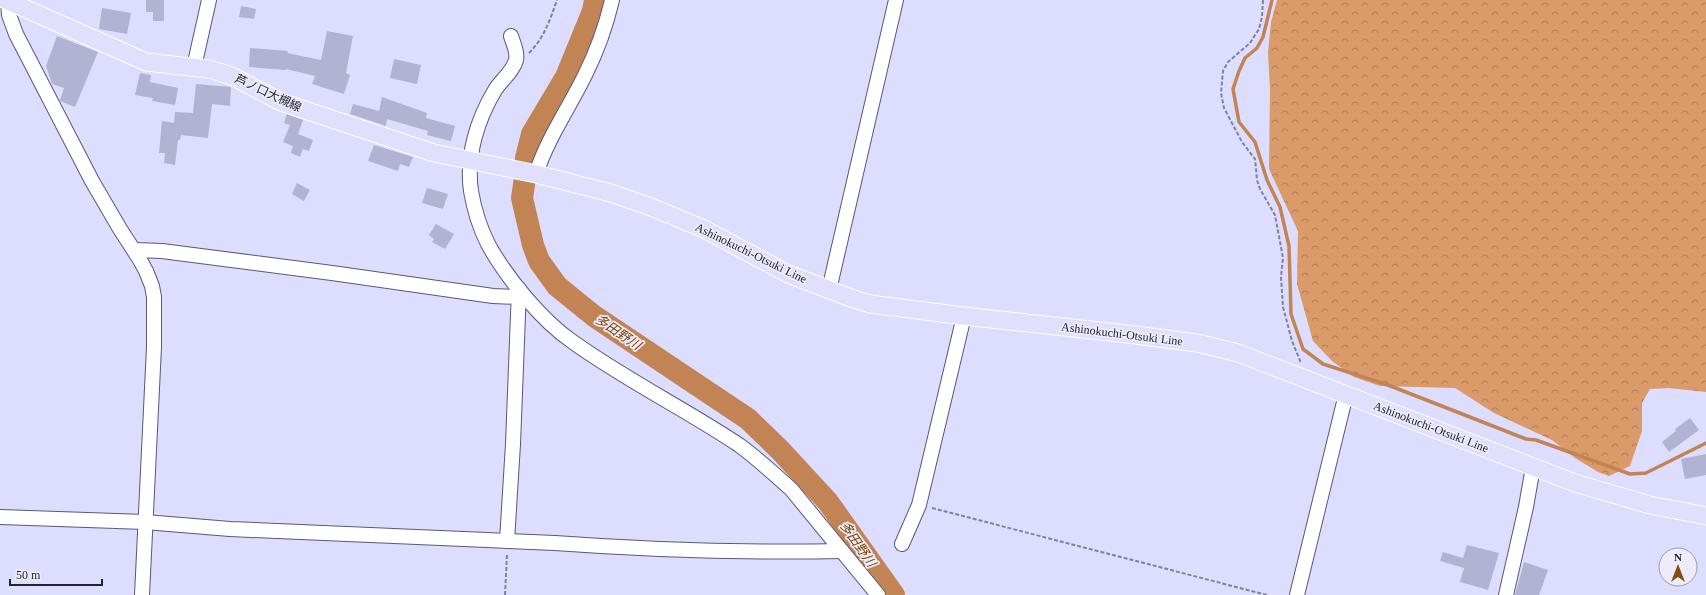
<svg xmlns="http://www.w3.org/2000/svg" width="1706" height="595" font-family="'Times New Roman','Noto Sans JP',serif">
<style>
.forest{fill:url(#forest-crowns)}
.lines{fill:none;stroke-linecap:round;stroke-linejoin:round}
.stream{stroke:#c38455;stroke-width:3.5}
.river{stroke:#c38455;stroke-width:22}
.building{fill:#b2b2d3}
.minor-casing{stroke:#595976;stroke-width:16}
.major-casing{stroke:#fff;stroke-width:19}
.path{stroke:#82839b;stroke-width:2;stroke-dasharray:4 2;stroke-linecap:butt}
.minor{stroke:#fff;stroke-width:14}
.major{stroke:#e0e0fd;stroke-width:17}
.labels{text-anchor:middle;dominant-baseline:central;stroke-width:3.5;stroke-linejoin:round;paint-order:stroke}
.street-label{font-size:12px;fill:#22232f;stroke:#ececfa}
.water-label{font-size:13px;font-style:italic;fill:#793e00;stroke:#ececfa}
</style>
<defs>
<pattern id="forest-crowns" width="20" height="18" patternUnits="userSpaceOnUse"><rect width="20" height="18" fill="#db9a6a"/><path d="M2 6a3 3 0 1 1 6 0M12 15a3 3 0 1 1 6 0" fill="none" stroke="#b17d58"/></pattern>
</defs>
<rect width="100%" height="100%" fill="#dcddff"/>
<!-- forest -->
<polygon class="forest" points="1277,0 1706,0 1706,392 1669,388 1650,389 1642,403 1642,431 1630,466 1609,476 1598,472 1575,458 1552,440 1494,413 1455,388 1380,386 1354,377 1332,361 1313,341 1297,284 1298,231 1269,169 1270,89 1268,52 1271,22"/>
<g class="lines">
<!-- stream -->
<polyline class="stream" points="1272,0 1263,37 1257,48 1245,58 1239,71 1233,89 1239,122 1255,142 1267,180 1280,207 1289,246 1291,314 1303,349 1323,364 1388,385 1526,439 1536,440 1630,474 1646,473 1706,443"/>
<!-- river -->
<polyline class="river" points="595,0 593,11 566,77 532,134 526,158 525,178 522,198 533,245 539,261 557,286 594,316 748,419 780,450 828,502 894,595"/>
</g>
<!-- building -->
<g class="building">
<polygon points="146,0 164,0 164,21 153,21 153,12 146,12"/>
<polygon points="241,6 256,9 254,19 239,17"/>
<polygon points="102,8 131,13 127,34 99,29"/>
<polygon points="327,31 353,36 346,73 350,75 344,94 312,84 315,76 286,69 286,70 249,67 250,48 288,51 287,53 321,60"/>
<polygon points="57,36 98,52 75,107 60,101 60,100 64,88 52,84 46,66"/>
<polygon points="394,59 421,65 417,84 390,78"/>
<polygon points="140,73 151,75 150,82 178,88 175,105 152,101 153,98 135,95"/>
<polygon points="196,84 231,87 230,106 212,104 208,138 181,135 180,140 178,140 175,165 164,163 165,153 159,153 162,121 174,123 175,112 193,113"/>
<polygon points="382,97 427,113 426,118 455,126 451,141 427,135 428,131 387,119 386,126 350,114 353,104 379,111"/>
<polygon points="287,114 303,120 298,134 313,140 309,151 303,149 300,157 291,153 293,146 283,142 290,125 284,123"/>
<polygon points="374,145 413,157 409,167 400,164 398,171 368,161"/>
<polygon points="297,183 310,190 304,201 292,194"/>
<polygon points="427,188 448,194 443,209 422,203"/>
<polygon points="436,224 454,234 445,249 432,242 434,239 429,235"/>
<polygon points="1690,418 1699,430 1669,452 1662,442 1676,431 1675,429"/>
<polygon points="1706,454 1706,475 1685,479 1681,459"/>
<polygon points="1467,545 1499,553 1488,590 1460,582 1464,568 1440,561 1443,552 1463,558"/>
<polygon points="1524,562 1548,570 1539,595 1515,595"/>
</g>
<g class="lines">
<!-- minor casing -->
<g class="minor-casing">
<g id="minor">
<polyline points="8,1 9,15 16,34 92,181 120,229 140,260 146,271 152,286 154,297 154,347 142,595"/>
<path d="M511 36C513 43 518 52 516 60 513 72 501 80 495 90 477 120 466 156 471 191 474 209 480 228 488 244 506 277 542 321 573 342 626 380 685 409 739 445 757 458 774 474 791 489L878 595"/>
<polyline points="194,67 209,0"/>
<path d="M536 174C547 139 569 108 585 75 597 51 606 26 612 0"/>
<polyline points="135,250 162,251 332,273 493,296 518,297"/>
<polyline points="829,290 896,0"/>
<path d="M0 517 145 522 230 529 555 543C650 550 746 553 842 551"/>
<polyline points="507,541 513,444 519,289"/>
<polyline points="902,544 919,505 964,316"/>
<polyline points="1297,595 1346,394"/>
<polyline points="1506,595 1526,507 1533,467"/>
</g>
</g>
<!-- major casing -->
<g class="major-casing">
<polyline id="major" points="6,0 146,62 209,69 232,76 281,102 434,153 536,174 611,193 651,207 704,229 788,274 851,298 870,304 964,316 1128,334 1197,343 1238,353 1575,483 1650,505 1706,516"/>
</g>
<!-- path -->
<g class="path">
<polyline points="1263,0 1262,17 1259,29 1250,43 1228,62 1223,71 1221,93 1224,108 1242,142 1255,159 1257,180 1260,189 1275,215 1283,258 1281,277 1283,307 1292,341 1301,363"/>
<path d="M529 53C544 38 550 20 557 0"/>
<polyline points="932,508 1267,595"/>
<polyline points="505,595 507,554"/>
</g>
<!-- minor -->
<use href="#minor" class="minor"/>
<!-- major -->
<use href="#major" class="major"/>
</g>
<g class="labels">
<!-- street labels -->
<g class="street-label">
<text transform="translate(268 93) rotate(25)">芦ノ口大槻線</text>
<text transform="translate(751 253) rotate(26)">Ashinokuchi-Otsuki Line</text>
<text transform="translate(1122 334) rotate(7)">Ashinokuchi-Otsuki Line</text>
<text transform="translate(1431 427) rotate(21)">Ashinokuchi-Otsuki Line</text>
</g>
<!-- water labels -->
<g class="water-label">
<text transform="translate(618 332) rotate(34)">多田野川</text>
<text transform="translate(858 544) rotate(55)">多田野川</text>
</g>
</g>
<!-- north arrow -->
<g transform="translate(1678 567)"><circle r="19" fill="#ececfa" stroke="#9b9ca9"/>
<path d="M0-3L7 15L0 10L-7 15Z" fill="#894a0f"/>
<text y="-6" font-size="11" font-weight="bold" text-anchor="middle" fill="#22232f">N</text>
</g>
<!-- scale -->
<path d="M10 579v6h92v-6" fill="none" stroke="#22232f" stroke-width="2"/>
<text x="16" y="579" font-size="12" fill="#22232f" stroke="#ececfa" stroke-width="3" paint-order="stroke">50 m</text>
</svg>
